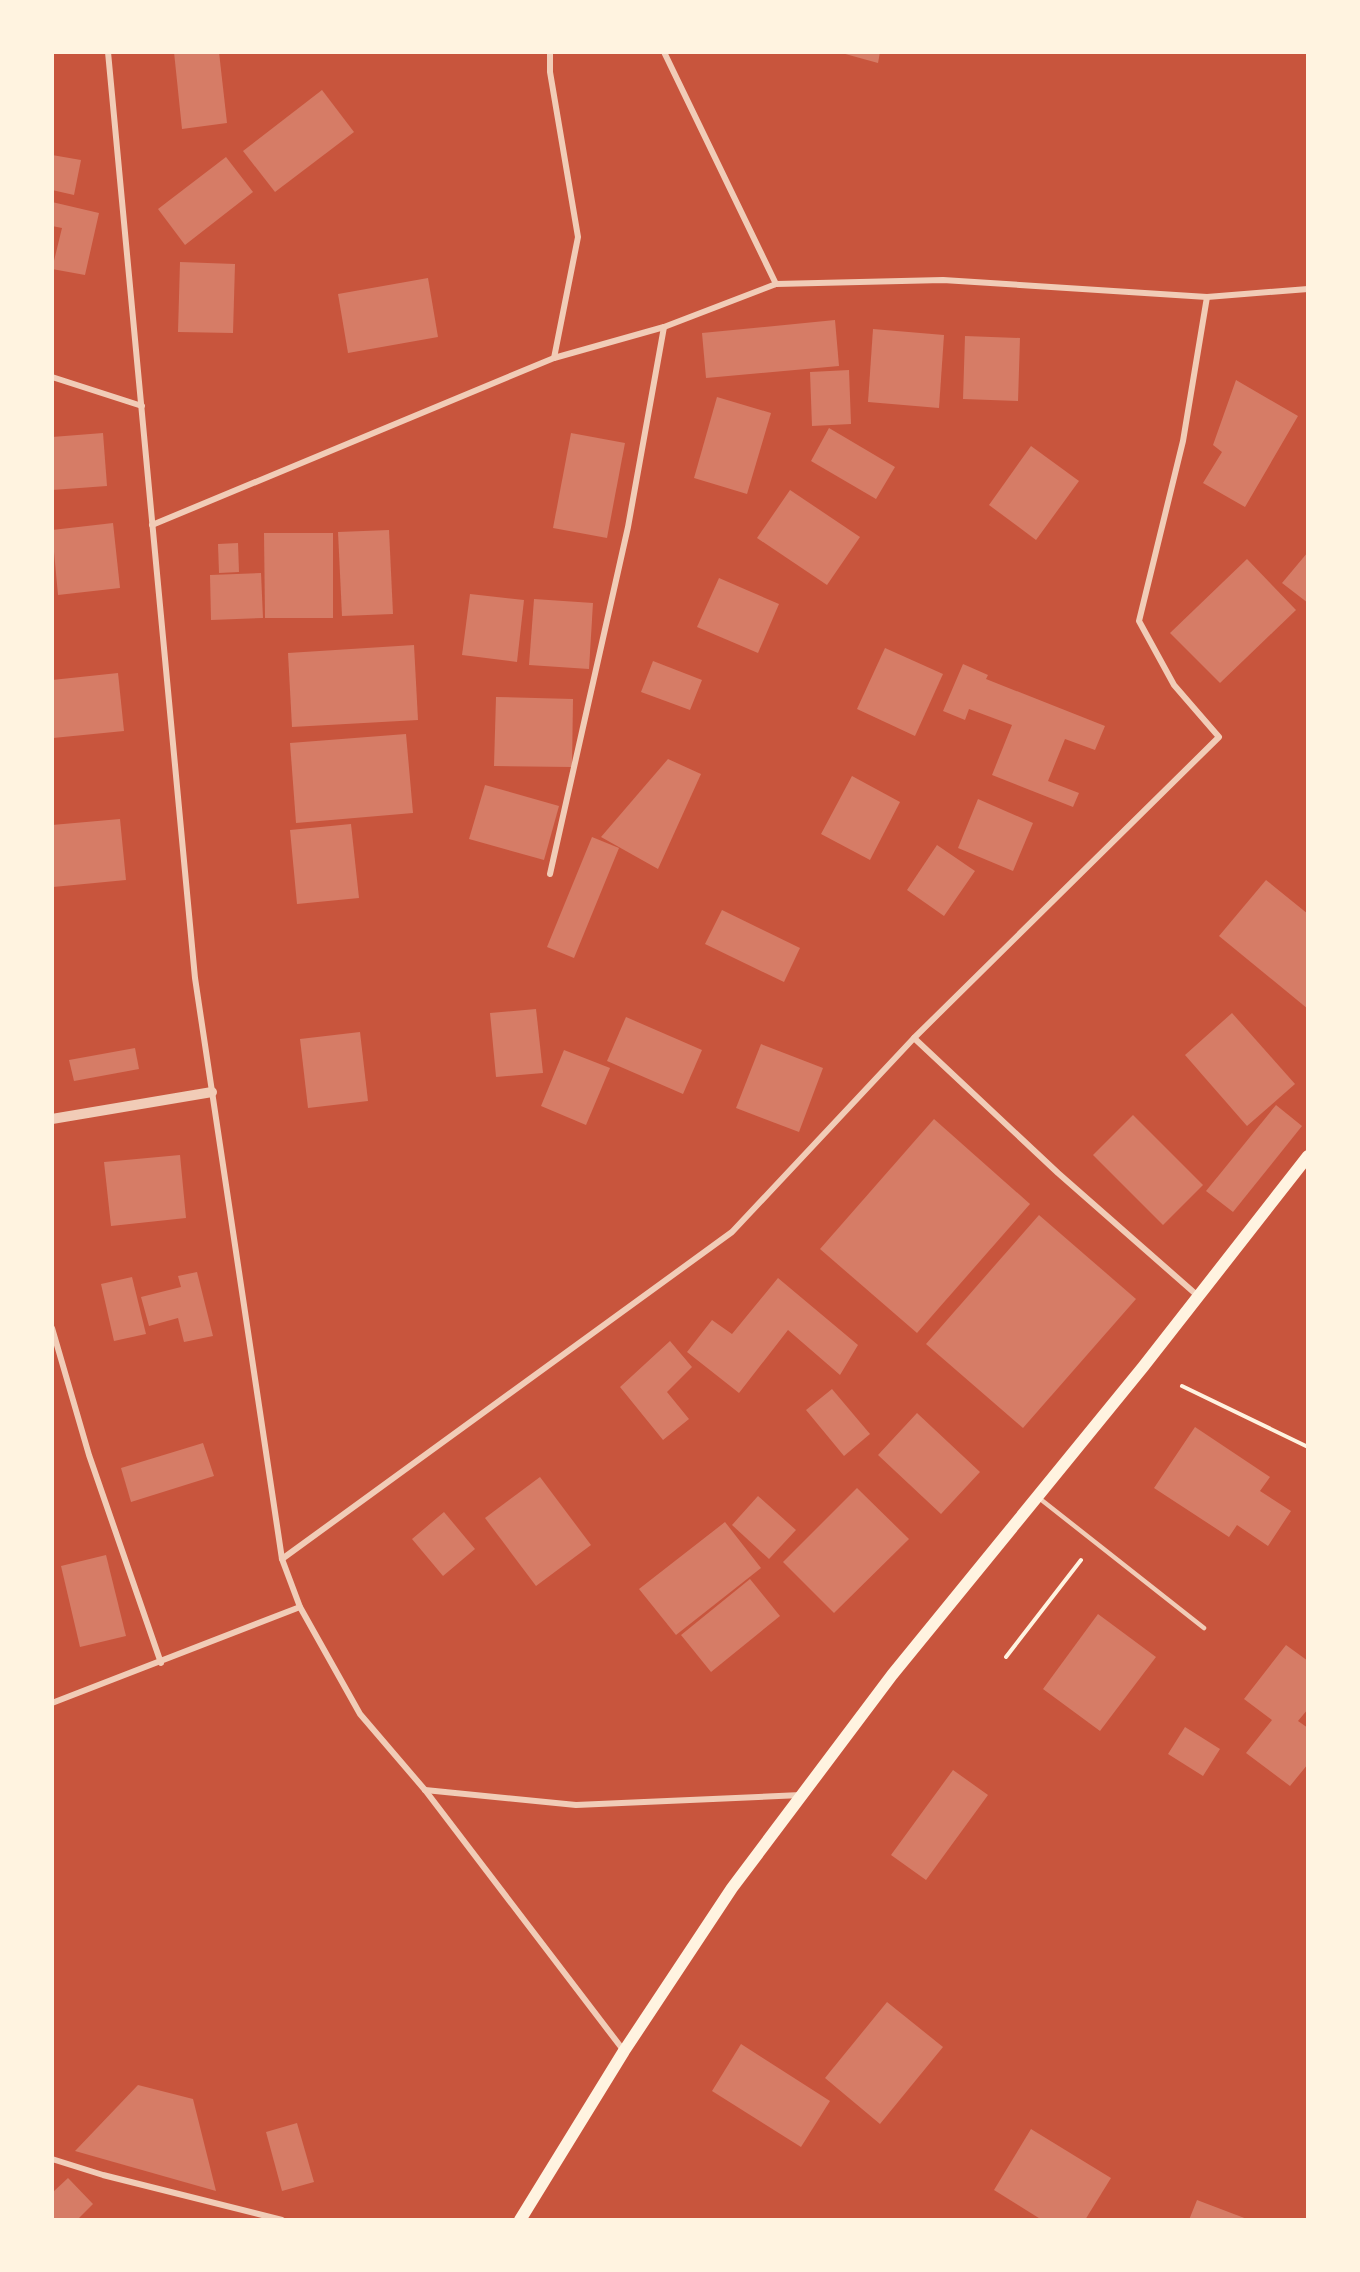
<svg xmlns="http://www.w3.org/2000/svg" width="1360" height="2272" font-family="Arial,sans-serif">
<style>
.building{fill:#d67c66}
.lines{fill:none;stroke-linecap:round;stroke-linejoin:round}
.path{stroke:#fff3e0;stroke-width:4}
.service{stroke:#f1ccb7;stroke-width:4.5}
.minor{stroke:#f1ccb7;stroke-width:6}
.tertiary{stroke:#f1ccb7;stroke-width:10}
.secondary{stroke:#fff3e0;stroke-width:12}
</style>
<rect width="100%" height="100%" fill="#c8553d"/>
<!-- building -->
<g class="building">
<polygon points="174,52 219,52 227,123 182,129"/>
<polygon points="838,52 880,52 878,63"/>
<polygon points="322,90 354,132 275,192 243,151"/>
<polygon points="52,155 81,160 74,195 52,190"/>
<polygon points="226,157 253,192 185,245 158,209"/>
<polygon points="52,202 99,213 85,275 52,269 62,228 52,226"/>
<polygon points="180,262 235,264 233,333 178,332"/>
<polygon points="428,278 438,337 348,353 338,294"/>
<polygon points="835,320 839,366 706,378 702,333"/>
<polygon points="873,329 944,335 939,408 868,402"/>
<polygon points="965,336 1020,338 1018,401 963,399"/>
<polygon points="849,370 851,424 812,426 810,372"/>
<polygon points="1236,380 1298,416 1245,507 1203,483 1222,452 1213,445"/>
<polygon points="717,397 771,413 747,494 694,478"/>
<polygon points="829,428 895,467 876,499 811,461"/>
<polygon points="103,433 107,486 52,490 52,437"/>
<polygon points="571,433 625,443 607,538 553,528"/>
<polygon points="1031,446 1079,481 1036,540 989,505"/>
<polygon points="790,490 860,537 827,585 757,538"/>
<polygon points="113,523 120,588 58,595 52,530"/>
<polygon points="389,530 393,614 342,616 338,532"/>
<polygon points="264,533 333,533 333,618 265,618"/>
<polygon points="238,543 239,572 219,573 218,544"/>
<polygon points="1308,552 1308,603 1282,583"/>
<polygon points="1247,559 1296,610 1220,683 1170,633"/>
<polygon points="261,573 263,618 211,620 210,575"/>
<polygon points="719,578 779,604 758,653 697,627"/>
<polygon points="470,594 524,600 517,662 462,655"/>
<polygon points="534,599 593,603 589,669 529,665"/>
<polygon points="414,645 418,720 292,727 288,653"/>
<polygon points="885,648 943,674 915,736 857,709"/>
<polygon points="653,661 702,680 690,710 641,692"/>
<polygon points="963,664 988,675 986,679 1105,726 1095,750 1065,739 1048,781 1079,793 1073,807 992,775 1012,725 969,709 965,720 943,711"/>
<polygon points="118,673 124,731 53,738 52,680"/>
<polygon points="496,697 573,699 572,767 494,766"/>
<polygon points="406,734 413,813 296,823 290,743"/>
<polygon points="668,759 701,774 658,869 601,837"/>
<polygon points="852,776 900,802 870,860 821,834"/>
<polygon points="485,785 559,806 544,860 469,839"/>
<polygon points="978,799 1033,823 1013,871 958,848"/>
<polygon points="120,819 126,880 53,887 52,825"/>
<polygon points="351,824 359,898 297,904 290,830"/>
<polygon points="592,837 619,848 574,958 547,947"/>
<polygon points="937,845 975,871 944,916 907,890"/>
<polygon points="1266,880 1308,914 1308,1009 1219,936"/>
<polygon points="722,910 800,948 784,982 705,944"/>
<polygon points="536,1009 543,1073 496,1077 490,1013"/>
<polygon points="1232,1013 1295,1084 1247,1126 1185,1055"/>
<polygon points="626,1017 702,1050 683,1094 607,1061"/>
<polygon points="360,1032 368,1101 308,1108 300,1039"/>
<polygon points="761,1044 823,1068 799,1132 736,1108"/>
<polygon points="135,1048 139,1069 74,1081 69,1060"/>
<polygon points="564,1050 610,1068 586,1125 541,1106"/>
<polygon points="1276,1105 1302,1126 1233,1212 1206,1191"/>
<polygon points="1133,1115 1203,1185 1163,1225 1093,1155"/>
<polygon points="934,1119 1030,1204 917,1333 820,1249"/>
<polygon points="180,1155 186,1218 111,1226 104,1162"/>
<polygon points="1039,1215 1136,1299 1023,1428 926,1344"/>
<polygon points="197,1272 213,1336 184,1342 178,1318 149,1326 141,1297 181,1287 178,1276"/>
<polygon points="132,1277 146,1334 114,1341 101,1284"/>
<polygon points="778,1278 858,1345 840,1375 788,1330 739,1393 687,1352 712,1320 732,1334"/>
<polygon points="670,1341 692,1367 667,1392 689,1419 663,1440 620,1387"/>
<polygon points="832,1389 870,1434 844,1456 806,1410"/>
<polygon points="917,1413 980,1472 941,1514 878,1455"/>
<polygon points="1195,1427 1270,1477 1260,1491 1291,1511 1268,1546 1237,1525 1229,1537 1154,1488"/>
<polygon points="203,1443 214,1476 131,1502 121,1468"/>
<polygon points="540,1477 591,1545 536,1586 485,1518"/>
<polygon points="857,1488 909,1539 834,1613 783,1562"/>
<polygon points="758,1496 796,1530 769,1559 732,1525"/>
<polygon points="444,1512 475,1549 443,1576 412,1539"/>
<polygon points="725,1522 761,1568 676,1635 639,1589"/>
<polygon points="106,1555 126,1636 80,1647 61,1566"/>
<polygon points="750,1579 780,1616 711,1672 681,1635"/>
<polygon points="1098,1614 1156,1657 1100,1731 1043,1689"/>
<polygon points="1286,1645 1308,1661 1308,1709 1298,1721 1308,1728 1308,1764 1290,1786 1246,1753 1272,1720 1244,1699"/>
<polygon points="1185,1727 1220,1749 1203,1776 1168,1754"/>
<polygon points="953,1770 988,1795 926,1880 891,1855"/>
<polygon points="887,2002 943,2047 880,2124 825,2078"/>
<polygon points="741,2044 830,2101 801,2147 712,2091"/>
<polygon points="138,2085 193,2099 216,2191 75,2151"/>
<polygon points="297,2123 314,2182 282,2191 266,2132"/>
<polygon points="1031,2129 1111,2178 1085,2220 1042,2220 994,2190"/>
<polygon points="68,2178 93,2204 77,2220 52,2220 52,2193"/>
<polygon points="1197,2200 1247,2219 1247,2220 1189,2220"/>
</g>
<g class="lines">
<!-- path -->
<g class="path">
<polyline points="1182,1386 1308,1447"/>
<polyline points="1006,1657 1081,1560"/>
</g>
<!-- service -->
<polyline class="service" points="1039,1498 1204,1628"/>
<!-- minor -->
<g class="minor">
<polyline points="108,52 195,978 282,1559 300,1607 360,1714 425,1790 624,2051"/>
<polyline points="550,52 550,72 578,237 554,358"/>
<polyline points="664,52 776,284"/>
<polyline points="52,377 142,406"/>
<polyline points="152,525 554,358 664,327 776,284 943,280 1207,297 1308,289"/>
<polyline points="550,874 628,527 664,327"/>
<polyline points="914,1038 1058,1173 1198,1296"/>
<polyline points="52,1328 89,1455 161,1663"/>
<polyline points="282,1559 732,1232 914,1038 1219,737 1174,685 1139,621 1183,441 1207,297"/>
<polyline points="52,1703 300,1607"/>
<polyline points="425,1790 576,1805 801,1795"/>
<polyline points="52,2159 103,2175 282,2220"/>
</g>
<!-- tertiary -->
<polyline class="tertiary" points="52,1119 212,1092"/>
<!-- secondary -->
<polyline class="secondary" points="520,2220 624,2051 732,1888 892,1675 1143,1367 1308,1156"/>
</g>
<!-- border -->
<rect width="1360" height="2272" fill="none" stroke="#fff3e0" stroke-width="108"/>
</svg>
